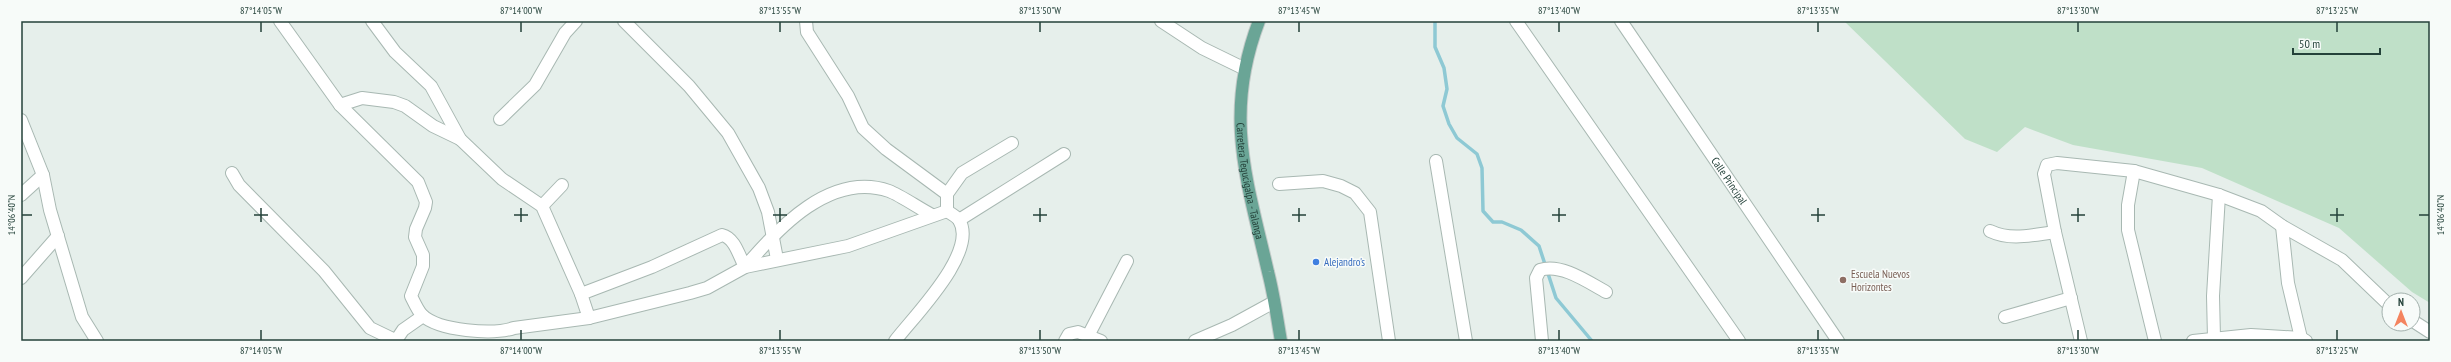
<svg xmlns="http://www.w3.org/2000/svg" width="2451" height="362" font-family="'PT Sans Narrow',sans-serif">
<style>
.green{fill:#bfe0c8}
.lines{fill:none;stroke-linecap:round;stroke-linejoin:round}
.stream{stroke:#8ec9d4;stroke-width:3.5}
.minor-casing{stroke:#a8b8b2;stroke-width:14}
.major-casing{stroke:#c2cac8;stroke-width:14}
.minor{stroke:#fff;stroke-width:12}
.major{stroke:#6aa596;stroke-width:12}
.ticks{fill:none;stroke:#24423a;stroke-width:1.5}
.shop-dot{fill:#3f7fe0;stroke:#f7fbf9;stroke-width:1.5}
.education-dot{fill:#8d6e63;stroke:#f7fbf9;stroke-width:1.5}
.labels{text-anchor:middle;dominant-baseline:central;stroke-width:3;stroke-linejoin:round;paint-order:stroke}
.street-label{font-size:11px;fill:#24423a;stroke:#f7fbf9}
.shop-label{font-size:11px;fill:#366cbe;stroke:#f7fbf9;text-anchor:start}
.education-label{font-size:11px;fill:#785e54;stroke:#f7fbf9;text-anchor:start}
.neatline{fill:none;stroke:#24423a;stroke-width:1.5}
.ticks-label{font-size:10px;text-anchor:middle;fill:#24423a}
</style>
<rect width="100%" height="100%" fill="#e6efeb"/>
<!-- green -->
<polygon class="green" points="1844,21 2430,21 2430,303 2412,292 2339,228 2202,168 2073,145 2025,127 1997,152 1965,139"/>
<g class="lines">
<!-- stream -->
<polyline class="stream" points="1435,21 1435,47 1444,68 1447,89 1443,106 1449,124 1457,138 1477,154 1482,168 1483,211 1493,222 1502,222 1521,230 1539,246 1556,298 1592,341"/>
<!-- minor casing -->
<g class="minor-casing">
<g id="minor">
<path d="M280 21 340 105 418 182 426 202 425 208 416 229 415 237 423 255V266L411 296C414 302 418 311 422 315 439 331 493 335 514 328L589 318 690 293 707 288 745 267 848 246 947 211"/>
<polyline points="372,21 395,52 431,86 460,139 502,179 542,206 581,294 589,318"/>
<polyline points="624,21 689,86 728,133 759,188 768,212 777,259"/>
<path d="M806 21 807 32 848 96 863 128 886 149 947 194V211C950 213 957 217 959 220 979 252 913 317 895 341"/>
<polyline points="1161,21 1202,48 1245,69"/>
<polyline points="1516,21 1739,341"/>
<path id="s1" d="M1621 21 1838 341"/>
<polyline points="340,105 362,98 394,102 405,106 433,126 460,139"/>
<polyline points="500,119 535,85 565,33 576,21"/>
<polyline points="21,120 43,175 50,210 82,317 97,341"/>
<polyline points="1436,161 1466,341"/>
<polyline points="2134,171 2128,205 2128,230 2155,341"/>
<polyline points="232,173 239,185 324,271 370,328 397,341"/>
<polyline points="1279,184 1323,181 1341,186 1355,193 1370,212 1389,341"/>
<polyline points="947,194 962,173 1012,143"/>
<polyline points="21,195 43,175"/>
<polyline points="542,206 562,185"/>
<polyline points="959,220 1064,154"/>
<polyline points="2282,226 2288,283 2301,338"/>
<path d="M1990 231C2011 241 2032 235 2055 232"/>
<polyline points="21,278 58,236"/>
<path d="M581 294 652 267 722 235C735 238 739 256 745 267 778 228 831 171 889 191 900 195 920 209 932 215"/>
<polyline points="2005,317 2071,298"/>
<polyline points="2413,321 2430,332"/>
<polyline points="1088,336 1127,261"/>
<polyline points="2214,338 2213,296 2219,195"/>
<polyline points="397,339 403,330 423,316"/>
<polyline points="1065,341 1069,334 1078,332 1101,341"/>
<polyline points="1195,341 1232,325 1274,302"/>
<path d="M1542 341 1536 278 1540 270C1561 263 1588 282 1606 292"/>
<polyline points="2081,341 2055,232 2044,174 2047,165 2057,163 2134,171 2219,195 2261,211 2282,226 2342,260 2389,305"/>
<polyline points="2193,341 2251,335 2301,338 2306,341"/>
</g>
</g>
<!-- major casing -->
<g class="major-casing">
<g id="major">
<path id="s2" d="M1259 21C1223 115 1247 180 1268 272 1274 295 1277 318 1281 341"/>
</g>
</g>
<!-- minor -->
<use href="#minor" class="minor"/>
<!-- major -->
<use href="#major" class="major"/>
</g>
<!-- ticks -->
<path class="ticks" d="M261 22V32M521 22V32M780 22V32M1040 22V32M1299 22V32M1559 22V32M1818 22V32M2078 22V32M2337 22V32M261 208V222M521 208V222M780 208V222M1040 208V222M1299 208V222M1559 208V222M1818 208V222M2078 208V222M2337 208V222M22 215H32M254 215H268M514 215H528M773 215H787M1033 215H1047M1292 215H1306M1552 215H1566M1811 215H1825M2071 215H2085M2330 215H2344M2419 215H2429M261 330V340M521 330V340M780 330V340M1040 330V340M1299 330V340M1559 330V340M1818 330V340M2078 330V340M2337 330V340"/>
<!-- markers -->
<circle class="shop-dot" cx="1316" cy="262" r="4"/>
<circle class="education-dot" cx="1843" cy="280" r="4"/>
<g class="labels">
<!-- street labels -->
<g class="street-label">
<text stroke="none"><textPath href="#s2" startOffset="163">Carretera Tegucigalpa - Talanga</textPath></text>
<text stroke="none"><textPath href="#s1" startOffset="193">Calle Principal</textPath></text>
</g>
<!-- shop labels -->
<g class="shop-label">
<text x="1324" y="262">Alejandro's</text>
</g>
<!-- education labels -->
<g class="education-label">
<text x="1851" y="274">Escuela Nuevos<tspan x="1851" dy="13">Horizontes</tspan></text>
</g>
</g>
<!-- border -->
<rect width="2451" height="362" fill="none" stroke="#f7fbf9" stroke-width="44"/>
<!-- north arrow -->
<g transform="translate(2401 312)"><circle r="19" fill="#f7fbf9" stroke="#a3b1ad"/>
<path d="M0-3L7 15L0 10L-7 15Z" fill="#f4845f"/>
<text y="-6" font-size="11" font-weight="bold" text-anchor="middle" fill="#24423a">N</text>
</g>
<!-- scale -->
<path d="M2293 48v6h87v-6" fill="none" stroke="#24423a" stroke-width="2"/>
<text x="2299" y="48" font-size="12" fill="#24423a" stroke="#f7fbf9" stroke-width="3" paint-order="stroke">50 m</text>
<rect x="22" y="22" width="2407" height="318" class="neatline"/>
<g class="ticks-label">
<text x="261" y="14">87°14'05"W</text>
<text x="521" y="14">87°14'00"W</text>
<text x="780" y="14">87°13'55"W</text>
<text x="1040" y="14">87°13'50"W</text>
<text x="1299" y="14">87°13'45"W</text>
<text x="1559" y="14">87°13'40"W</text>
<text x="1818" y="14">87°13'35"W</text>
<text x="2078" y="14">87°13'30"W</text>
<text x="2337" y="14">87°13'25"W</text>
<text transform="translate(11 215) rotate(-90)" y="4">14°06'40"N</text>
<text transform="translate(2440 215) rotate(-90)" y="4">14°06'40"N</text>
<text x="261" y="354">87°14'05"W</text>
<text x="521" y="354">87°14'00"W</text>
<text x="780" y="354">87°13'55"W</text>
<text x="1040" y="354">87°13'50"W</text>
<text x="1299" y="354">87°13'45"W</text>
<text x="1559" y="354">87°13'40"W</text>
<text x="1818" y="354">87°13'35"W</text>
<text x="2078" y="354">87°13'30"W</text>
<text x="2337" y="354">87°13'25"W</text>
</g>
</svg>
